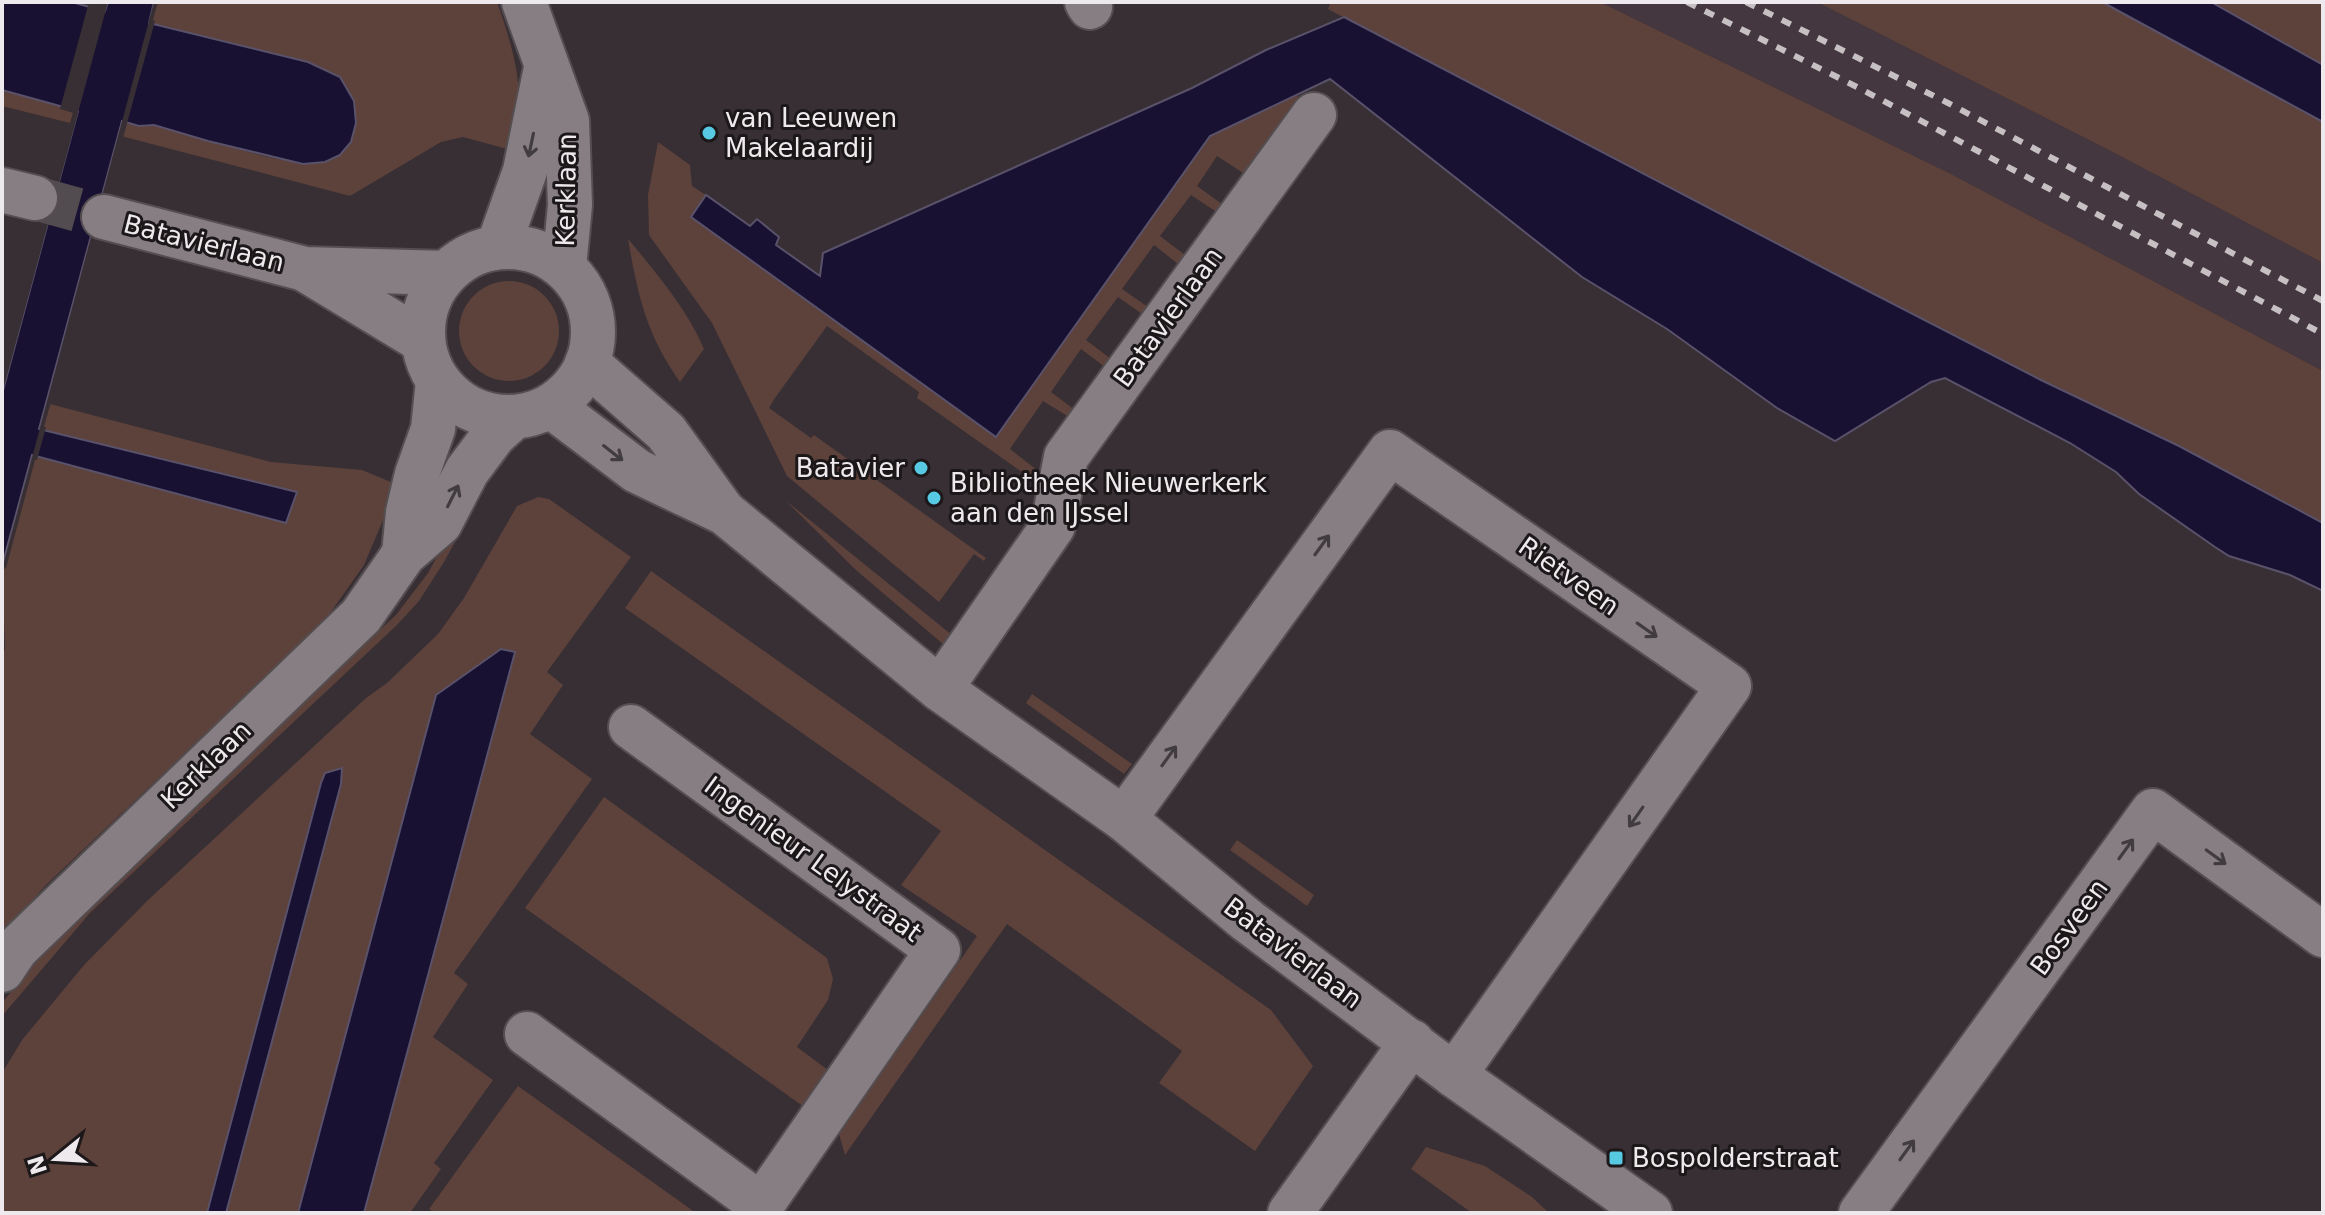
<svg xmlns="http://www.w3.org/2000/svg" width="2325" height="1215" font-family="'DejaVu Sans',sans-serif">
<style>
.built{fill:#44373f}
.green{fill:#5d413b}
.water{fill:#191132;stroke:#59526a;stroke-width:2}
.pier{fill:#372f34}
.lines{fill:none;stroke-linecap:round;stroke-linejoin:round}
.minor-tunnel{stroke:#524b50;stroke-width:44;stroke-dasharray:44 22;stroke-linecap:butt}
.minor-casing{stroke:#544e51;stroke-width:48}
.minor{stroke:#877e84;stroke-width:44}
.rail{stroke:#c6c0c3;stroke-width:6;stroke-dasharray:10 10;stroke-linecap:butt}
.oneway{stroke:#413c3f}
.poi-dot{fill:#58c9e3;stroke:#1c181a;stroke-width:3}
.labels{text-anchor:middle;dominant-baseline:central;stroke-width:6;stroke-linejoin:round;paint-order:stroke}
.poi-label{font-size:26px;fill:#eee9ec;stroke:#1c181a;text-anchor:start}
.street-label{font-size:26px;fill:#eee9ec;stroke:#1c181a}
</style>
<rect width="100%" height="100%" fill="#372f34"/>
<!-- built -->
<polygon class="built" points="1600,2 1817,2 2107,149 2323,263 2323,371 1953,175"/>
<!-- green -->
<g class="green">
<path d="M157 2H497C516 54 525 96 518 152L463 137 441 142 350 196 121 136 125 121C136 125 145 123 155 125 196 132 306 181 340 155 351 148 353 135 356 123L308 62 151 24Z"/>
<polygon points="1331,2 1600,2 1953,175 2323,371 2323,523 2179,446 2041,380 1839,276 1443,71 1328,9"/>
<polygon points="1817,2 2102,2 2323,122 2323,263 2107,149"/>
<polygon points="2211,2 2323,2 2323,65"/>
<polygon points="2,90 74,109 70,123 2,106"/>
<polygon points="1297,94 1302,110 1279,123 1243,173 1217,156 1197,186 1222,204 1215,211 1191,195 1160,236 1185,255 1178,264 1154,245 1122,289 1148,307 1142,314 1118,297 1086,340 1111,359 1105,367 1081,349 1051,392 1075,410 1069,417 1043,401 1010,449 1037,470 1039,484 917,398 919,392 827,326 775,398 769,408 811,438 814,435 986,558 984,561 974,554 939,602 787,476 712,323 649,235 648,195 658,142 690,165 692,186 706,195 691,217 996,436 1210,136"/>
<path d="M628 239C655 271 687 309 704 349L680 382C646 334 638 296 628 239Z"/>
<circle cx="509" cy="331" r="50"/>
<polygon points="50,404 271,462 362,470 398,485 364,565 326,619 45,886 2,935 2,654 5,649 2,566 32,454 286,522 297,493 42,430"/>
<polygon points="538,497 549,499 631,557 547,672 563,685 530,734 592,779 454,973 468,984 433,1037 493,1080 434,1163 441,1169 410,1213 364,1213 514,652 436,695 298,1213 226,1213 341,785 341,769 321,783 207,1213 2,1213 2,1073 22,1040 84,965 148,900 366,698 387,683 438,634 464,598 517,506"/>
<polygon points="785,500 952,635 943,644 857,571"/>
<polygon points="461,513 469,517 444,562 419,601 397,625 90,913 2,1016 2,1003 42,953 191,806 396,615 428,573"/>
<polygon points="651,571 1271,1010 1313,1066 1255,1151 1159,1083 1182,1051 1007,924 845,1155 839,1134 977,936 901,885 941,831 625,608"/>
<polygon points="1032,694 1132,764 1124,774 1026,703"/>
<polygon points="604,797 827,958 833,979 828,1000 797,1047 836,1076 811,1112 525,908"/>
<polygon points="1237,840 1314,895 1307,906 1230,850"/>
<polygon points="518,1086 696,1213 434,1213 429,1209"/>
<polygon points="1426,1147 1485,1166 1532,1197 1549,1213 1472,1213 1411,1169"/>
</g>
<!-- water -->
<g class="water">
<polygon points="2,2 71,2 105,11 108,2 154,2 149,23 308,62 340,77 354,101 356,123 351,142 340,155 325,162 303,164 208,141 154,125 139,126 122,121 39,429 297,492 286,523 32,455 2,566 2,394 78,111 2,90"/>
<polygon points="2102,2 2211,2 2323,65 2323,122"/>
<polygon points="1344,17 1839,276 2041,380 2179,446 2323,523 2323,591 2290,575 2229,556 2215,547 2139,494 2116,472 2070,443 1945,378 1931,382 1835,441 1777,408 1667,329 1582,277 1330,79 1210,136 996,437 691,217 706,195 750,226 757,219 779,237 776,245 820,276 823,253 1192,88 1266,50"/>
<polygon points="501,649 515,652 364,1213 298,1213 436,695"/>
<polygon points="342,768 341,784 226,1213 207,1213 321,783 325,773"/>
</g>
<!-- pier -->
<g class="pier">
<polygon points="89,2 102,6 103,2 108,2 2,394 2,379 74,113 60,109"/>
<polygon points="154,2 158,2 153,20 155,21 44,427 46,427 37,460 35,460 6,568 2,570"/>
</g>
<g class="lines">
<!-- minor-tunnel -->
<polyline class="minor-tunnel" points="35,198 104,217"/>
<!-- minor casing -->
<g class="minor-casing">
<g id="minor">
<polyline points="524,2 567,121 570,205 564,267"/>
<polyline points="1087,2 1090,7"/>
<polyline points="2,190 35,198"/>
<polyline points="104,217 305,269 446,273"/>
<circle cx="508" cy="332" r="85"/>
<polyline points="498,247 525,171 546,68"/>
<polyline points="306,270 423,341"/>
<polyline points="587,363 666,432 723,511"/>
<polyline points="551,406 637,471 725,513 940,689 1124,819 1248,921 1454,1075 1650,1213"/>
<polyline points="404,554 408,512 417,474 433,429 438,381"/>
<polyline points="940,689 1053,526 1066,457 1314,115"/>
<polyline points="631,727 938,950 756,1213"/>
<polyline points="1124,819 1390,452 1729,686 1454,1075"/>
<polyline points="2,970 16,949 361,616 404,554 440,523 467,471 494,435 514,417"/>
<polyline points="527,1034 761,1205"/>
<polyline points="1290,1213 1412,1042"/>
<polyline points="1861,1213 2153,811 2323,935"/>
</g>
</g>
<!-- minor -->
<use href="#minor" class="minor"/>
<!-- rail -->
<g class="rail">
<polyline points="1687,2 1859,88 2323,334"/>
<polyline points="1746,2 1948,103 2323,301"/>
</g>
</g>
<!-- one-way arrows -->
<defs><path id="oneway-shaft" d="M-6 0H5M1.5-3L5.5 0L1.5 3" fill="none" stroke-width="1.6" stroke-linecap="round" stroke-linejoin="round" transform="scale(2)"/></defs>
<g class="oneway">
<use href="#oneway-shaft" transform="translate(531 145) rotate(102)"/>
<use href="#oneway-shaft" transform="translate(613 453) rotate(38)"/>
<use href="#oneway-shaft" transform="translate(453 496) rotate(-63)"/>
<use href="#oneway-shaft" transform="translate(1322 545) rotate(-54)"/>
<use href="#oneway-shaft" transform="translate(1647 630) rotate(35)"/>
<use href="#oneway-shaft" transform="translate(1169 756) rotate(-54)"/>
<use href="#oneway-shaft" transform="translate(1636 817) rotate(125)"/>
<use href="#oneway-shaft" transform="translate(2126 849) rotate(-54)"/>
<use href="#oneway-shaft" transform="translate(2216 857) rotate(36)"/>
<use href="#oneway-shaft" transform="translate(1907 1150) rotate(-54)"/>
</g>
<!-- markers -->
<g class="poi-dot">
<circle cx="709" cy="133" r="8"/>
<circle cx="921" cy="468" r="8"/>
<circle cx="934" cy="498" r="8"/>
<rect x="1608" y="1150" width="16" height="16" rx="4"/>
</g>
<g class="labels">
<!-- poi labels -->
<g class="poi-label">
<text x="725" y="118">van Leeuwen<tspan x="725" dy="30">Makelaardij</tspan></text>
<text x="905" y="468" text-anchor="end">Batavier</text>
<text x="950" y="483">Bibliotheek Nieuwerkerk<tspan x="950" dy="30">aan den IJssel</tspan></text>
<text x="1632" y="1158">Bospolderstraat</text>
</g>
<!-- street labels -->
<g class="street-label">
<text transform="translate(566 190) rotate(-89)">Kerklaan</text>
<text transform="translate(204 243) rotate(14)">Batavierlaan</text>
<text transform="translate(1168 317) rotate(-54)">Batavierlaan</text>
<text transform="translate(1569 576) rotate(35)">Rietveen</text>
<text transform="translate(206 765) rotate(-44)">Kerklaan</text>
<text transform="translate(813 859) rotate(36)">Ingenieur Lelystraat</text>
<text transform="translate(2069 927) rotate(-54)">Bosveen</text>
<text transform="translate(1293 953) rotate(37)">Batavierlaan</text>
</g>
</g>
<!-- border -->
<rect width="2325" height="1215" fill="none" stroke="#eee9ec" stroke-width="8"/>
<!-- north arrow -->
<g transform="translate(56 1159) rotate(252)" stroke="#1c181a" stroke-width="6" paint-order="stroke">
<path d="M0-6L14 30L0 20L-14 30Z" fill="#eee9ec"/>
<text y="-12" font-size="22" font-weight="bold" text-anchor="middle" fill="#eee9ec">N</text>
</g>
</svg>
